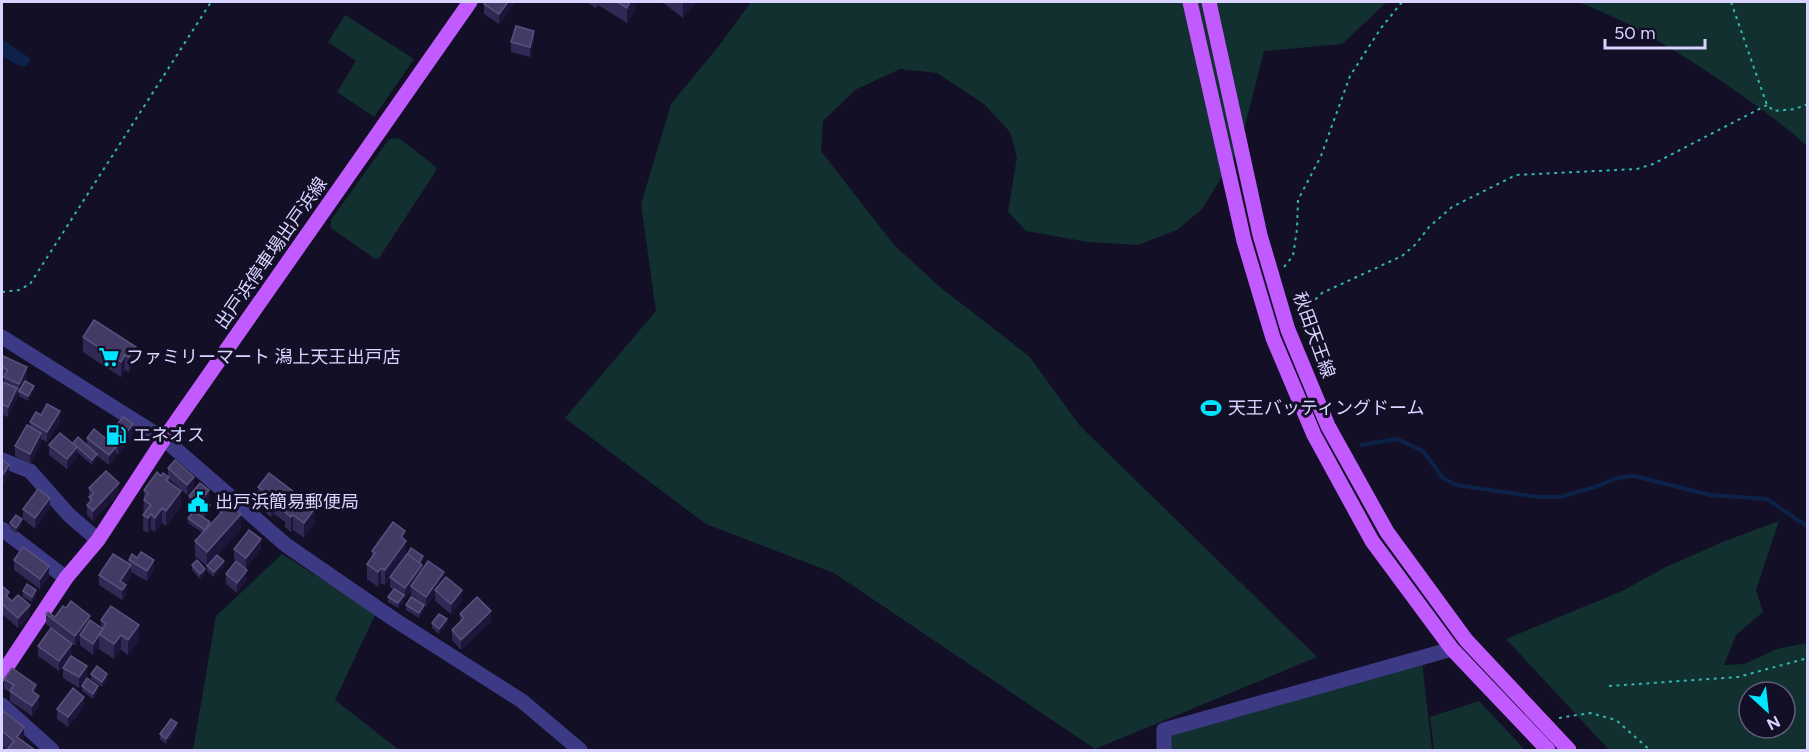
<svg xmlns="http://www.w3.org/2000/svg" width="1809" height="752" font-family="Figtree,'Noto Sans JP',sans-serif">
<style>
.green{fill:#12302f;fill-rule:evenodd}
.water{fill:#0c2248}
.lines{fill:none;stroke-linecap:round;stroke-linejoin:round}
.stream{stroke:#0c2248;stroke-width:4}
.path{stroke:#2fb8b0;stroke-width:2;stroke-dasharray:3 4.5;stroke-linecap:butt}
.minor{stroke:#3d3a85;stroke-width:15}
.major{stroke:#c25bff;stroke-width:15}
.wall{fill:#312854}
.shaded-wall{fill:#1d163a}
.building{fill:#433a66;stroke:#5a527e;stroke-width:1.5}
.labels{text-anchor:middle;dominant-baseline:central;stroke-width:6;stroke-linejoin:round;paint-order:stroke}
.street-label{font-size:18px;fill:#d9d4ff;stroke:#130f26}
.poi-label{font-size:18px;fill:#d9d4ff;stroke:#130f26;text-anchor:start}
</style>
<rect width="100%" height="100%" fill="#130f26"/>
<!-- green -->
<g class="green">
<polygon points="751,2 1387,2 1342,44 1264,51 1239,149 1202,209 1177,230 1138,245 1088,242 1026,231 1008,212 1017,157 1010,132 984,104 937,73 900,69 855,90 823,121 821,151 894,245 940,287 1029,356 1080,426 1317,657 1095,749 834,573 706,524 565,418 656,311 641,204 671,104 718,47"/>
<path d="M1578 2H1807V146C1783 124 1757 106 1730 87 1682 54 1633 23 1578 2Z"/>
<polygon points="345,15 414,59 374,117 337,92 356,61 328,42"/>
<polygon points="399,138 436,167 436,171 379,258 375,259 331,228 331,220 389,139"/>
<path d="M1779 521 1756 590 1763 612 1736 635 1724 665 1744 664 1777 649 1807 643V750H1609L1506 639 1622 591 1666 567 1725 541ZM1749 692H1785V728H1749Z"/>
<polygon points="282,554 376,613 335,700 399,750 193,750 216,616"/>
<polygon points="1422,661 1432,750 1167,750 1167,732"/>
<polygon points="1479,701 1525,750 1434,750 1430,717"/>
</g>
<!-- water -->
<polygon class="water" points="2,39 31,59 26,67 19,66 2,56"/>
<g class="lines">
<!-- stream -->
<polyline class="stream" points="1361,445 1397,439 1423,451 1443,478 1456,485 1538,497 1560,497 1595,487 1617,478 1634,476 1710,495 1767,499 1808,527"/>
<!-- path -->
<g class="path">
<polyline points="1731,2 1767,105 1774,111 1795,109 1808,104"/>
<polyline points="1284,267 1293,256 1297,229 1298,200 1321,156 1350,76 1381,28 1402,2"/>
<polyline points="2,292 19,290 30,284 211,2"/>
<polyline points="1299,315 1322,293 1402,256 1416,244 1429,227 1452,207 1516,175 1637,169 1653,164 1767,105"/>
<polyline points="1609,686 1738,677 1808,658"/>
<polyline points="1559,718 1590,713 1616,720 1650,750"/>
</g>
<!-- minor -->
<g class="minor">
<polyline points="2,337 164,439 286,545 392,618 522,701 580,750"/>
<polyline points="2,460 30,471 69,515 98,540"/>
<polyline points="2,529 66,578"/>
<polyline points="2,705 52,750"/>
<polyline points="1164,750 1164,730 1452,649"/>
</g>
<!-- major -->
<g class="major">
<polyline points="1190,2 1244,241 1273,338 1314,435 1372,541 1452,649 1548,750"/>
<polyline points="1209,2 1260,235 1288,330 1328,426 1387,532 1466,640 1569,750"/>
<polyline points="2,674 66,578 98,540 164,439 470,2"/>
</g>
</g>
<!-- wall -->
<g class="wall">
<polygon points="486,2 515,2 499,24 484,14 484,4"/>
<polygon points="586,2 636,2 636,8 627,23 598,5 596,8"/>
<polygon points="662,2 697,2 683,18"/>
<polygon points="534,41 530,57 511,52 511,42"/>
<polygon points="94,320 136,362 129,372 125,370 121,377 83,352 83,337"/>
<polygon points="2,359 27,378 25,382 34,391 28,401 19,396 19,394 17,393 17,398 8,417 3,415 3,421 2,423 2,382 4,383 4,378 2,377"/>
<polygon points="41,415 60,421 47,442 41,439 41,443 30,464 15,456 15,446 30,427 30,422"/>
<polygon points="133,434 118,455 116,453 116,457 109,465 97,456 97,459 92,465 77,452 77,457 67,469 49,455 49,445 73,444 87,445 87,438 108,441 108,437"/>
<polygon points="168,468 194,487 187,495 169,479 169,482 181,506 166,526 162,523 155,532 151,529 148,533 143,530 144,490 161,476 168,476"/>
<polygon points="258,487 315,523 304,538 293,530 291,532 285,527 285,522 274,514 271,517 265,512 265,507 258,502"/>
<polygon points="89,488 119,493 93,521 87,515 87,505 89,502"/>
<polygon points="189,496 209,500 207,503 210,510 204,518 201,515 201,511 199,514 189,506"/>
<polygon points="50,508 35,529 23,519 23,509"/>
<polygon points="219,510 241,529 217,555 224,566 214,577 207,571 207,566 195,556 195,541 203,533 188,523 188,518 210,525 219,515"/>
<polygon points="10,523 22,524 16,533 10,529"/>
<polygon points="405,540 406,555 423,561 421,565 422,570 444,579 462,600 451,614 435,601 435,595 426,607 411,596 411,591 405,598 404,597 404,601 398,608 388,602 388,597 393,589 390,587 390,578 385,585 381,583 378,587 367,579 367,564 372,557 372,551"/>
<polygon points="234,549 261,549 246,568 234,559"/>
<polygon points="14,560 49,576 40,589 14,570"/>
<polygon points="129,560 154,570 147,581 131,572 131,575 125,584 126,595 122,600 99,585 99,575 129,564"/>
<polygon points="192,565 205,574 200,579 192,570"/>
<polygon points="226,574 247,580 237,593 226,584"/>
<polygon points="2,586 9,598 30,615 18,628 2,614"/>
<polygon points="23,591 36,595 32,602 23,597"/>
<polygon points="406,605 424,610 419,618 406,610"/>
<polygon points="66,608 90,620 101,628 101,620 139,640 128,655 121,650 114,659 99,649 99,645 93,655 80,645 80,640 75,646 46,624 46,614 55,617"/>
<polygon points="460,614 491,621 461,650 452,640 452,630 460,622"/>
<polygon points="432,623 447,624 439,634 432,628"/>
<polygon points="38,646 72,654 59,671 38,656"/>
<polygon points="63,668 87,676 79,688 63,678"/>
<polygon points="91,674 107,679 102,687 91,679"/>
<polygon points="4,679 36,694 39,706 32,716 10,701 10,692 4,689"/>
<polygon points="82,686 98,691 93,699 82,691"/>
<polygon points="84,707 68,727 57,719 57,709"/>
<polygon points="2,714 24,727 7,750 2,746"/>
<polygon points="177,729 166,744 160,739 160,734"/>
</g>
<!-- shaded-wall -->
<g class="shaded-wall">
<polygon points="508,2 515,2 499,24 499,14"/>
<polygon points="630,2 636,2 636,8 627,23 627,8"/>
<polygon points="683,2 697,2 683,18"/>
<polygon points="534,31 534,41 530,57 530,47"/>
<polygon points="136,347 136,362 129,372 129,357"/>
<polygon points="125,355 125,370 121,377 121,362"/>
<polygon points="27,367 27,378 20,392 19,391 19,384"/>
<polygon points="34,386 34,391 28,401 28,396"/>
<polygon points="17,388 17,398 8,417 8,407"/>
<polygon points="60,411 60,421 47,442 47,432"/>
<polygon points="133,424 133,434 118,455 118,444"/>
<polygon points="41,433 41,443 30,464 30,454"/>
<polygon points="77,447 77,457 67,469 67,459"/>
<polygon points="116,447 116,457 109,465 109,455"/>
<polygon points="97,454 97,459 92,465 92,460"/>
<polygon points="9,465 9,475 2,486 2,476"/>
<polygon points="194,477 194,487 187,495 187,485"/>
<polygon points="119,483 119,493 93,521 93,511"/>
<polygon points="209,490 209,500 199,514 199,504"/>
<polygon points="181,491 181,506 166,526 166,511"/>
<polygon points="50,498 50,508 35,529 35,518"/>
<polygon points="274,499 274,514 271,517 271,502"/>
<polygon points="210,505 210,510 204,518 204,513"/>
<polygon points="162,508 162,523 155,532 155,518"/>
<polygon points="315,508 315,523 304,538 304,523"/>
<polygon points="151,514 151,529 148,533 148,518"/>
<polygon points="241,514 241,529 207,567 207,552"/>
<polygon points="293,515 293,530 291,532 291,517"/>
<polygon points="22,519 22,524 16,533 16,528"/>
<polygon points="405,531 406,555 385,585 385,570 401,537"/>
<polygon points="261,539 261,549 246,568 246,558"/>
<polygon points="4,543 4,548 2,553 2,548"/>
<polygon points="423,556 423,561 418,570 418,564"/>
<polygon points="154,560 154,570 147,581 147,571"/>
<polygon points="224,561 224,566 214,577 214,572"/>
<polygon points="131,565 131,575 121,590 120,581"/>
<polygon points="422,565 422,575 411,586 411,591 405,598 405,588"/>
<polygon points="49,566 49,576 40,589 40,579"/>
<polygon points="381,568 381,583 378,587 378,572"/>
<polygon points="205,569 205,574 200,579 200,574"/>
<polygon points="247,570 247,580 237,593 237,583"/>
<polygon points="444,572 444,582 435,590 435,595 426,607 426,597"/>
<polygon points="126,585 126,595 122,600 122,590"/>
<polygon points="36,590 36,595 32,602 32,597"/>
<polygon points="462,590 462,600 451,614 451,604"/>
<polygon points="404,595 404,601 398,608 398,603"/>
<polygon points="30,605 30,615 18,628 18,618"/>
<polygon points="424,605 424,610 419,618 419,613"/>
<polygon points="491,611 491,621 461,650 461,640"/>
<polygon points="90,616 90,626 80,635 80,640 75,646 75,636"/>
<polygon points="447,619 447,624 439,634 439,629"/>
<polygon points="139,625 139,640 128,655 128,640"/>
<polygon points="99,635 99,645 93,655 93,644"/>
<polygon points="121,635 121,650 114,659 114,644"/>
<polygon points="72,644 72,654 59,671 59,661"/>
<polygon points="87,666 87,676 79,688 79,677"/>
<polygon points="107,674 107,679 102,687 102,682"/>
<polygon points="36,685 36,695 32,691"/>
<polygon points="98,686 98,691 93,699 93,694"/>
<polygon points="39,696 39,706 32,716 32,706"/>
<polygon points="84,697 84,707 68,727 68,717"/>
<polygon points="177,723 177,729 166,744 166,739"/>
<polygon points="24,727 24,742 17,750 17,737"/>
</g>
<!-- building -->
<g class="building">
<polygon points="486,2 508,2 499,14 484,4"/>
<polygon points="617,2 630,2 627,8"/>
<polygon points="516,26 534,31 530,47 511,42"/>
<polygon points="94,320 136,347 129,357 125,355 121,362 83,337"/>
<polygon points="3,356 27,367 19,384 4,377 8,370 2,367 2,359"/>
<polygon points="25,381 34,386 28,396 19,391"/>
<polygon points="2,382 17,388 8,407 2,404"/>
<polygon points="47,404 60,411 47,432 30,422 36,412 41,415"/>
<polygon points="123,417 133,424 118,444 108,437"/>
<polygon points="27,425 41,433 30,454 15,446"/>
<polygon points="94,429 116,447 109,455 87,438"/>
<polygon points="60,433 77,447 67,459 49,445"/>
<polygon points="78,437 97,454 92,460 73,443"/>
<polygon points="2,460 9,465 2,476"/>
<polygon points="175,460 194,477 187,485 168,468"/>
<polygon points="106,471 119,483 93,511 87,505 92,500 89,497 94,493 89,488"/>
<polygon points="157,472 161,476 163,473 169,477 166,480 181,491 166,511 162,508 155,518 151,514 148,518 143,515 151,505 144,500 148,493 144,490"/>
<polygon points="269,473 315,508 304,523 293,515 291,517 285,512 287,509 274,499 271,502 265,497 268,494 258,487"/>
<polygon points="200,483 209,490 199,504 189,496"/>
<polygon points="38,489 50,498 35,518 23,509"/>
<polygon points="226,501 241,514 207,552 195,541 222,512 219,510"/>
<polygon points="207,503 210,505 204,513 201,510"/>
<polygon points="194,511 210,522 205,530 188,518"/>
<polygon points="16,515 22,519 16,528 10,523"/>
<polygon points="393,522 405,531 401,537 406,541 385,570 381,568 378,572 367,564 375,553 372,551"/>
<polygon points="249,530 261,539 246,558 234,549"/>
<polygon points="23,547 49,566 40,579 14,560"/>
<polygon points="411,548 423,556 419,563 407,555"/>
<polygon points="141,552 154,560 147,571 129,560 132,554 137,558"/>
<polygon points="113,554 131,565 120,581 126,585 122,590 99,575"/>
<polygon points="407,554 422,565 405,588 390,577"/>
<polygon points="217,555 224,561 214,572 207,566"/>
<polygon points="197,560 205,569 200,574 192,565"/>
<polygon points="236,561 247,570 237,583 226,574"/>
<polygon points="428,561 444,572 426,597 411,586"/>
<polygon points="446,577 462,590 451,604 435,590"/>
<polygon points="27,584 36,590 32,597 23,591"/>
<polygon points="2,586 9,592 6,596 12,601 18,595 30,605 18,618 2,604"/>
<polygon points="394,589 404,595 398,603 388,597"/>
<polygon points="411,597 424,605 419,613 406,605"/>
<polygon points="477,597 491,611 461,640 452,630 464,618 460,614"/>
<polygon points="71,601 90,616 75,636 46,614 48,612 55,617 63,606 66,608"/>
<polygon points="111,606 139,625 128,640 121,635 114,644 99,634 106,624 101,620"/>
<polygon points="439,614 447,619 439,629 432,623"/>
<polygon points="90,620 103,629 93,644 80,635"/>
<polygon points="51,628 72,644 59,661 38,646"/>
<polygon points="71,656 87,666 79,677 63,668"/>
<polygon points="97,666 107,674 102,682 91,674"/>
<polygon points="12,668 36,685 32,691 39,696 32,706 10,691 14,685 4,679"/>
<polygon points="87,678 98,686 93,694 82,686"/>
<polygon points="73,688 84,697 68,717 57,709"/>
<polygon points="3,711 24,727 17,737 35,750 7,750 14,741 2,731 2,714"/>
<polygon points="171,719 177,723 166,739 160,734"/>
</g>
<!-- icons -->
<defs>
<g id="supermarket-bare" transform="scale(1.62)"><path d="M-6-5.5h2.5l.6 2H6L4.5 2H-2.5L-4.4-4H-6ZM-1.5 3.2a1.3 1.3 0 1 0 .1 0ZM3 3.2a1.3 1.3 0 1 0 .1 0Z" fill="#00e5ff" stroke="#130f26" stroke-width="2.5" paint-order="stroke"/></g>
<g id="stadium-bare" transform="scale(1.62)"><path d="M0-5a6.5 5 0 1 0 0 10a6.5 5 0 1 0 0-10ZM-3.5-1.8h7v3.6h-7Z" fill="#00e5ff" stroke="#130f26" stroke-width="2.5" paint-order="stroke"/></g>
<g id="fuel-bare" transform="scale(1.62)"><path d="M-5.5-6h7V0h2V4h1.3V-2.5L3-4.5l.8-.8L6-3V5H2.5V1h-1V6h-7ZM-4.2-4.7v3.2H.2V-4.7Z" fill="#00e5ff" stroke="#130f26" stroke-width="2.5" paint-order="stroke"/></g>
<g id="civic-bare" transform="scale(1.62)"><path d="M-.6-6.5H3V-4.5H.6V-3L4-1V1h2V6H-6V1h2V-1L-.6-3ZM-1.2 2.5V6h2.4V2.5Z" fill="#00e5ff" stroke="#130f26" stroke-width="2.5" paint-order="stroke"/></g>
</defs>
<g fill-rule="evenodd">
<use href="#supermarket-bare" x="109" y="357"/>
<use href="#stadium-bare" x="1211" y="408"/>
<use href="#fuel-bare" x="116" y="435"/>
<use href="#civic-bare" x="198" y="502"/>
</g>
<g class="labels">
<!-- street labels -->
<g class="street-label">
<text transform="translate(271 253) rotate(-55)">出戸浜停車場出戸浜線</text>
<text transform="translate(1314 335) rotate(70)">秋田天王線</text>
</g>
<!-- poi labels -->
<g class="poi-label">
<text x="126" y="357">ファミリーマート 潟上天王出戸店</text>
<text x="1228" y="408">天王バッティングドーム</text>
<text x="133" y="435">エネオス</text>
<text x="215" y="502">出戸浜簡易郵便局</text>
</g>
</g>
<!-- border -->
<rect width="1809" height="752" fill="none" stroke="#d9d4ff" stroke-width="6"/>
<!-- north arrow -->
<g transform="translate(1767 710) rotate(153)"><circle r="28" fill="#130f26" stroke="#625e7d" stroke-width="1.5"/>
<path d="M0-4.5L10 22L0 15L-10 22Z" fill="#00e5ff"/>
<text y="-9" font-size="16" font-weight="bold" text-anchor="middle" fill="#d9d4ff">N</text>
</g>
<!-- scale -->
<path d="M1605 39v9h100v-9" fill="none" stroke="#d9d4ff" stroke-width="3"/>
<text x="1614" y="39" font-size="18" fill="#d9d4ff" stroke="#130f26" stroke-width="4.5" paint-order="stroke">50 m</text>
</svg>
